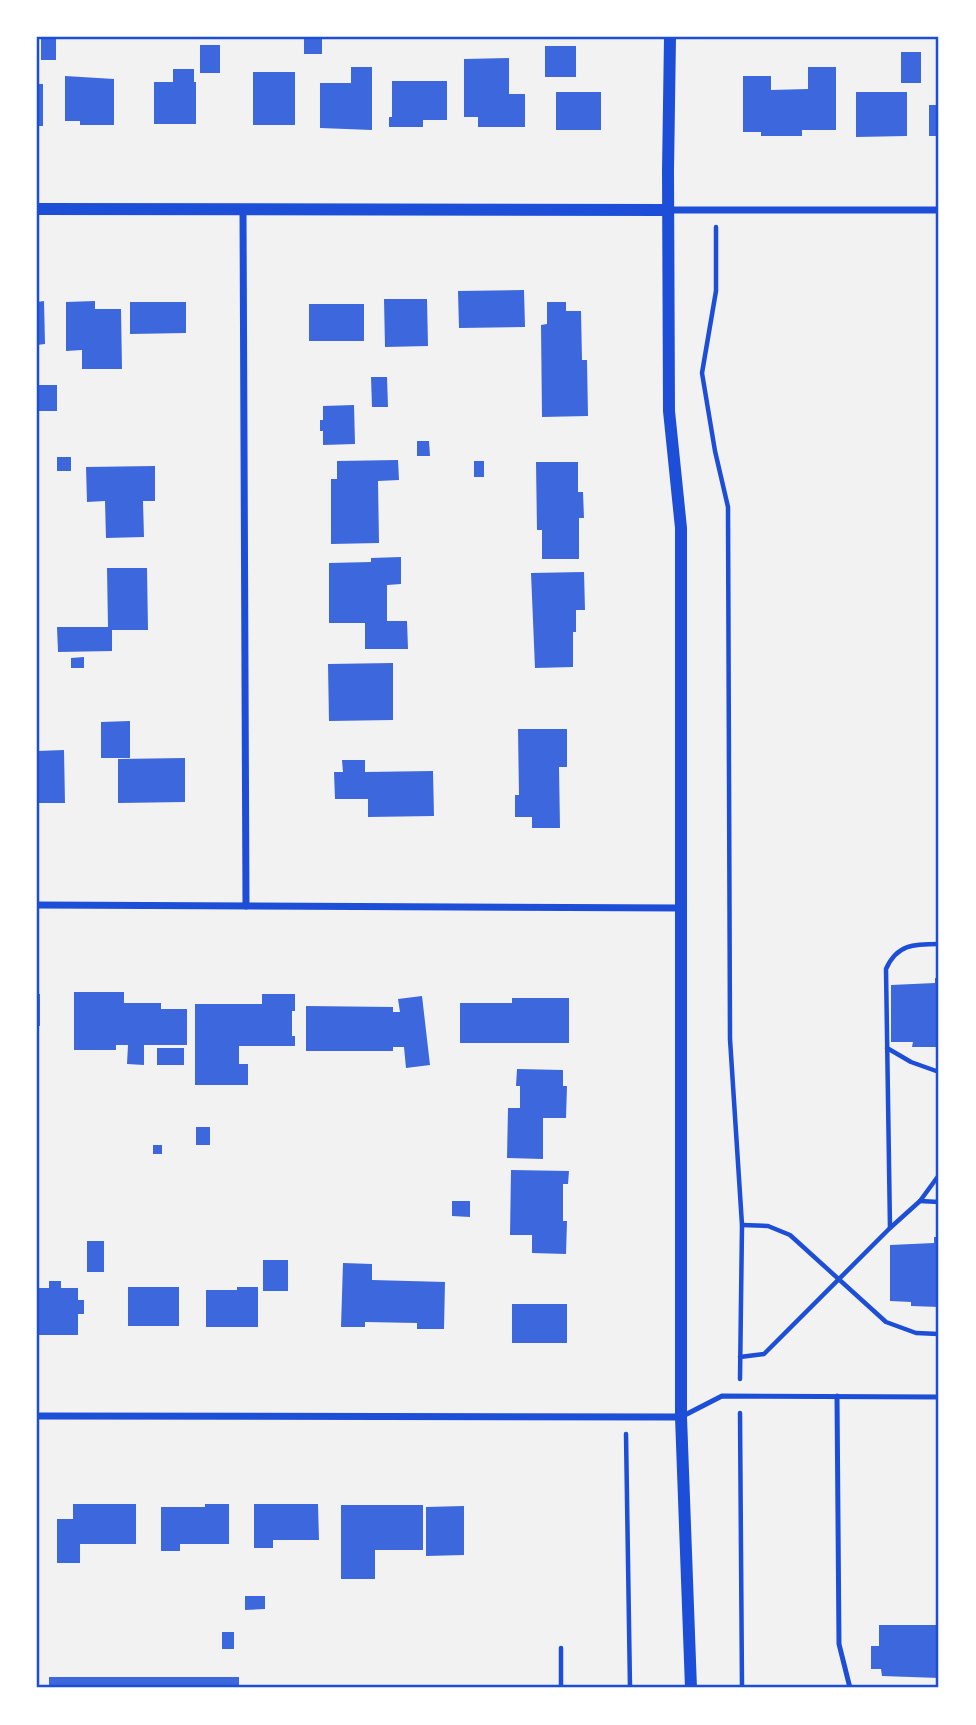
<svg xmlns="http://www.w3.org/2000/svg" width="976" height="1725" font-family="'PT Sans Narrow',sans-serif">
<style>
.building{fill:#3d67dc}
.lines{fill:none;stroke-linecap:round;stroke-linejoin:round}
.path{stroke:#1d4ed8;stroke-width:4.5}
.service{stroke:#1d4ed8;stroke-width:5}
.minor{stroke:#1d4ed8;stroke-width:7}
.tertiary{stroke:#1d4ed8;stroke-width:12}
.neatline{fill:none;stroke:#1d4ed8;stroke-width:2.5}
</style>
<rect width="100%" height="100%" fill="#f2f2f2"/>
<!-- building -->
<g class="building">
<rect x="304" y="37" width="18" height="17"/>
<rect x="41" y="38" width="15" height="22"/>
<rect x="200" y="45" width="20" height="28"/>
<rect x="545" y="46" width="31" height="31"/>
<rect x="901" y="52" width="20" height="31"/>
<polygon points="509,58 509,94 525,94 525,127 478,127 478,117 464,117 464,59"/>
<polygon points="351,67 372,67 372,130 320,128 320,83 351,83"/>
<polygon points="808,67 836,67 836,130 802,130 802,136 761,136 761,132 743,132 743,76 771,76 771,90 808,89"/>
<polygon points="173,69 194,69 194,82 196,82 196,124 154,124 154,82 173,82"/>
<rect x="253" y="72" width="42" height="53"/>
<polygon points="65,76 114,79 114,125 80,125 80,121 65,121"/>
<polygon points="392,81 447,81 447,120 423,120 423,127 389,127 389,117 392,117"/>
<rect x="37" y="84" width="6" height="42"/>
<rect x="556" y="92" width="45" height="38"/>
<polygon points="856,92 907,92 907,136 856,137"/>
<rect x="929" y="105" width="10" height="31"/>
<polygon points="524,290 525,327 459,328 458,291"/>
<polygon points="384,299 427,299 428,346 385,347"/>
<polygon points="44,301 45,344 37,345 37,302"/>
<polygon points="95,301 95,309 121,309 122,369 82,369 82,350 66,351 66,302"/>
<polygon points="130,302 186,302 186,333 130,334"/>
<polygon points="547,302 566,302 566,311 581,311 582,360 587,360 588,416 542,417 541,325 547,324"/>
<rect x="309" y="304" width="55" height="37"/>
<polygon points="371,377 387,377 388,407 372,407"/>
<rect x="37" y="385" width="20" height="26"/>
<polygon points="354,405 355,444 323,445 323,431 320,431 320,420 323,420 323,406"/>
<polygon points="417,441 429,441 430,456 417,456"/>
<rect x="57" y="457" width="14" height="14"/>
<polygon points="398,460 399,480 378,481 379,543 331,544 331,479 337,479 337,461"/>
<rect x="474" y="461" width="10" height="16"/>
<polygon points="536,462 578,462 578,492 583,492 584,518 579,518 579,559 542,559 542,530 537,530"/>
<polygon points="155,466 155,501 143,501 144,537 106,538 105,501 87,502 86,467"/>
<polygon points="401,557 401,584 387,585 387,621 407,621 408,649 365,649 365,623 329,623 329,563 371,562 371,558"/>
<polygon points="107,568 147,568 148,630 112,630 112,651 58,652 57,627 108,627"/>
<polygon points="584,572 585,610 576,610 576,632 573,632 573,667 535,668 531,573"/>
<polygon points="84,657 84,668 71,668 71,658"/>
<polygon points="393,663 393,720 329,721 328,664"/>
<polygon points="130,721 130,758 101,758 101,722"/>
<polygon points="518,729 567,729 567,767 559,767 560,828 532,828 532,817 515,817 515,795 519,795"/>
<polygon points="64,750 65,803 37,803 37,751"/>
<polygon points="185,758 185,802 118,803 118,759"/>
<polygon points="342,760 365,760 365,772 433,771 434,816 368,817 368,799 335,799 334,772 343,772"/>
<polygon points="935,978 939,978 939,1047 912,1047 913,1042 891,1042 891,985 935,983"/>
<polygon points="74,992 124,992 124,1003 161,1003 161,1009 187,1009 187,1045 144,1045 144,1065 127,1064 128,1045 116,1045 116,1050 74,1050"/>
<rect x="37" y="994" width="3" height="32"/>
<polygon points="262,994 295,994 295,1011 292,1011 292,1036 295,1036 295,1046 239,1046 239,1064 248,1064 248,1085 195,1085 195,1004 262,1004"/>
<polygon points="422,996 430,1065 406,1068 404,1047 393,1047 393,1051 306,1051 306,1006 393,1007 393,1012 400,1012 398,999"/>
<polygon points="512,998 569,998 569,1043 460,1043 460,1003 512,1003"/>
<rect x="157" y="1048" width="27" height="17"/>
<polygon points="517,1069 563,1070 563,1086 567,1086 566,1118 543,1118 543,1159 507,1158 508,1108 520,1108 520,1086 516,1086"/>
<rect x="196" y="1127" width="14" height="18"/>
<rect x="153" y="1145" width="9" height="9"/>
<polygon points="511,1170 569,1171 568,1184 563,1184 563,1221 567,1221 566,1254 532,1253 532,1235 510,1235"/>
<polygon points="452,1201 470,1201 470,1217 452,1216"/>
<polygon points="934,1237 939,1237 939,1307 911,1306 911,1302 890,1301 890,1245 934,1243"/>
<rect x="87" y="1241" width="17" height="31"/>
<rect x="263" y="1260" width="25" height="31"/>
<polygon points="343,1263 372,1264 372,1280 445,1282 444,1329 417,1329 417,1323 365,1322 365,1327 341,1327"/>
<polygon points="49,1281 61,1281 61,1288 78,1288 78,1300 84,1300 84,1314 78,1314 78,1335 37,1335 37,1288 49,1288"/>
<rect x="128" y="1287" width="51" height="39"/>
<polygon points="237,1287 258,1287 258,1327 206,1327 206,1290 237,1290"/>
<rect x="512" y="1304" width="55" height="39"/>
<polygon points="73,1504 136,1504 136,1544 80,1544 80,1563 57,1563 57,1519 73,1519"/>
<polygon points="205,1504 229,1504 229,1544 180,1544 180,1551 161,1551 161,1507 205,1507"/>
<polygon points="254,1504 318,1504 319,1540 273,1540 273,1548 254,1548"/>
<polygon points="341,1505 423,1505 423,1550 375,1550 375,1579 341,1579"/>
<polygon points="464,1506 464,1555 426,1556 426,1507"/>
<polygon points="245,1596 265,1596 265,1609 245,1610"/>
<polygon points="879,1625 939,1625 939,1678 882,1676 881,1669 871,1669 871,1646 879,1646"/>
<rect x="222" y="1632" width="12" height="17"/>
<rect x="49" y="1677" width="190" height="11"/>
</g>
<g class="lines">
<!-- path -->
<g class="path">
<polyline points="716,227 716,291 702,373 715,451 728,507 730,1039 742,1225 740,1379"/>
<polyline points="887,1048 911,1062 939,1072"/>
<polyline points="920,1201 939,1202"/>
<polyline points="742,1225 768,1226 790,1235 886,1322 916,1333 939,1334"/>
<path d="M890 1228 886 969C897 944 914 944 939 944"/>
<polyline points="740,1357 764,1354 890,1228 920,1201 939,1175"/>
<polyline points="740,1413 742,1688"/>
<polyline points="626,1434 630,1688"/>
<polyline points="561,1648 561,1688"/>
</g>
<!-- service -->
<g class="service">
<polyline points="837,1396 839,1644 850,1688"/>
<polyline points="681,1417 722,1396 939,1397"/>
</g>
<!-- minor -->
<g class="minor">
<polyline points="668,210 939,210"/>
<polyline points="243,211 246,906"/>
<polyline points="37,905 682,908"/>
<polyline points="37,1416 681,1417"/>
</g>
<!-- tertiary -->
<g class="tertiary">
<polyline points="670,37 668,171 669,411 681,528 681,1417 691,1688"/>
<polyline points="37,209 668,210"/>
</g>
</g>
<!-- border -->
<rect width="976" height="1725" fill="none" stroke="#ffffff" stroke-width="77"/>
<rect x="38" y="38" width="899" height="1648" class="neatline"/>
</svg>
